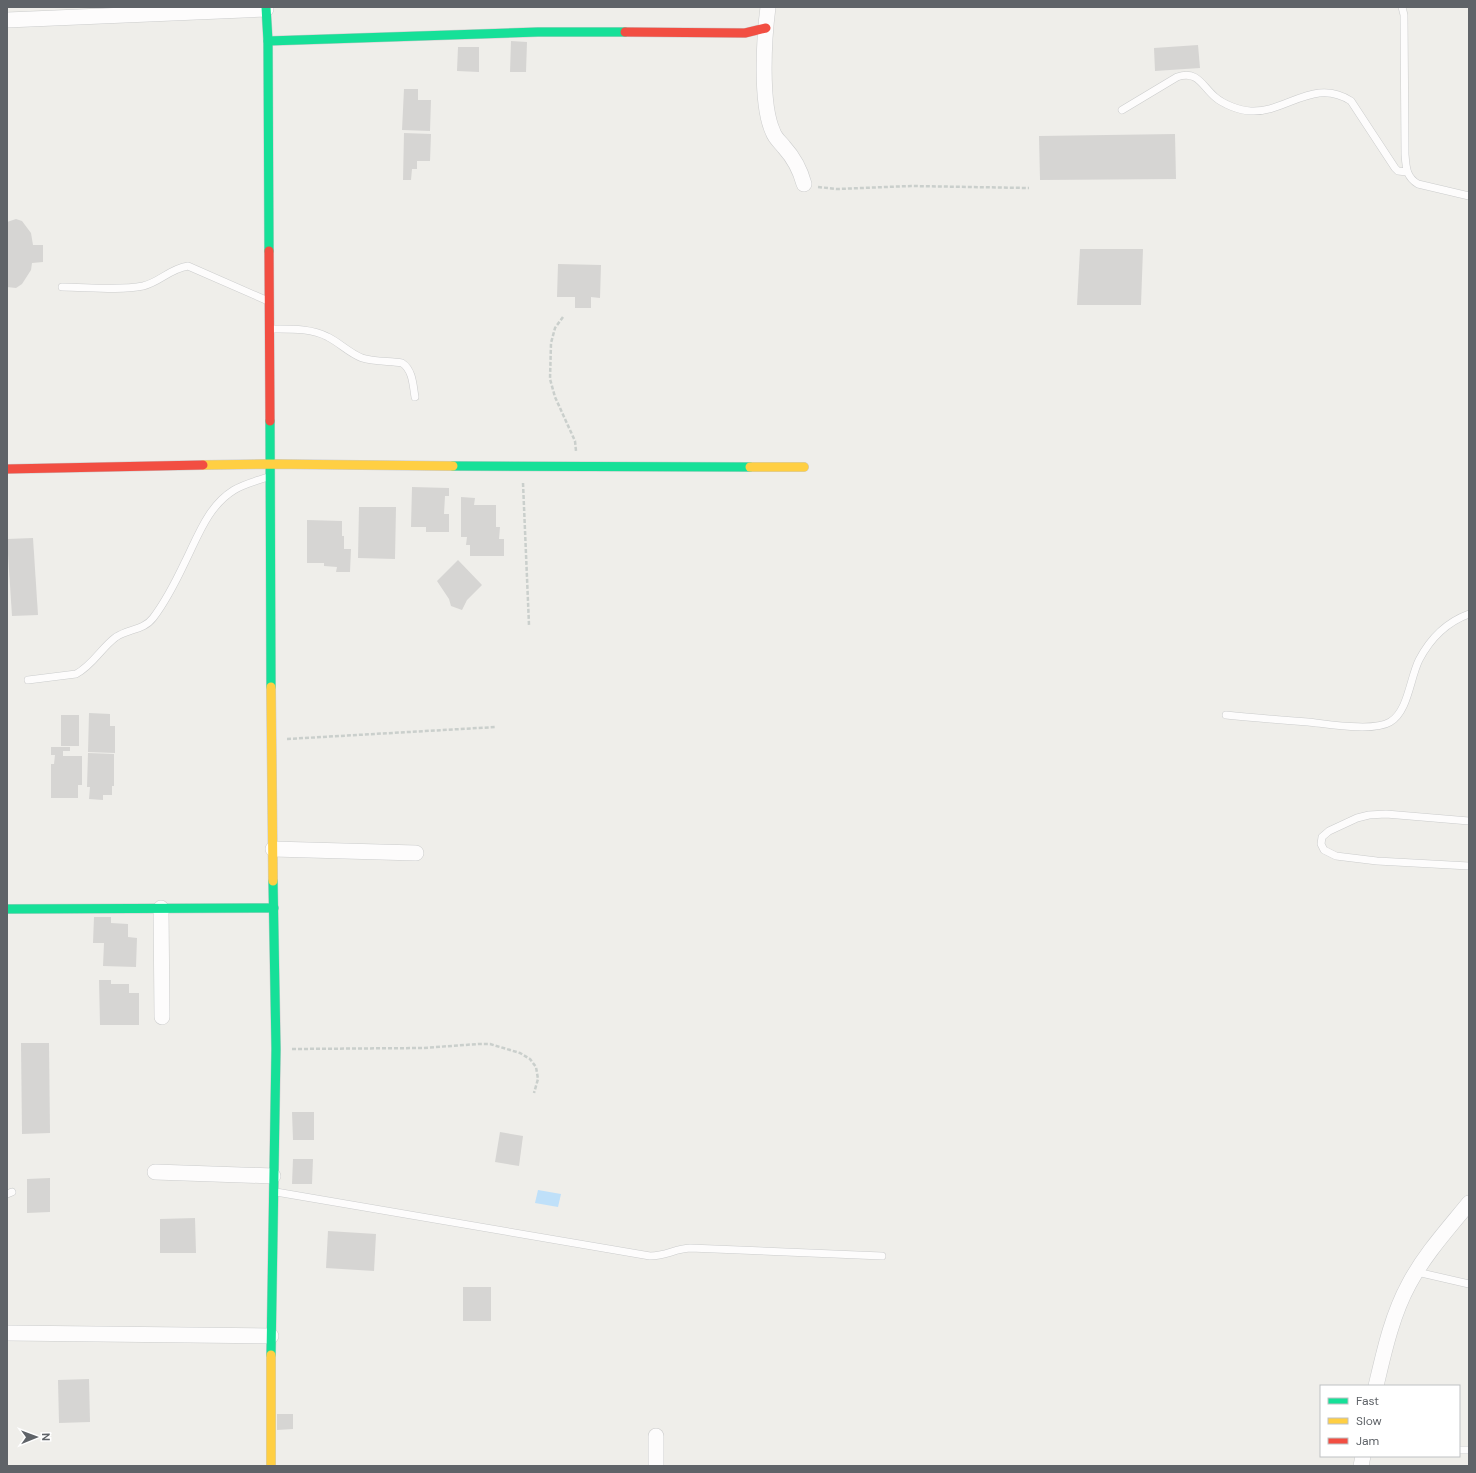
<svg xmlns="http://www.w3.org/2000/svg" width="1476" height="1473" font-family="'DM Sans',sans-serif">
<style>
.water{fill:#bfe0f9}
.building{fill:#d6d5d3}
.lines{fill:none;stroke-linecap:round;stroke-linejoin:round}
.lane-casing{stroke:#cbcccc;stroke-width:8}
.street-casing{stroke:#cbcccc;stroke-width:16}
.fast-casing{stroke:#cacacb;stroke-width:10}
.slow-casing{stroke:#cacacb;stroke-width:10}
.jam-casing{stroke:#cacacb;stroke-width:10}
.path{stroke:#cacfcc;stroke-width:2.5;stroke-dasharray:4 2;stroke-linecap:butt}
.lane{stroke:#fdfcfc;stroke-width:7}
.street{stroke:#fdfcfc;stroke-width:15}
.fast{stroke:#16e098;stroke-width:9}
.slow{stroke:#ffcf43;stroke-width:9}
.jam{stroke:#f24e42;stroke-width:9}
</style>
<rect width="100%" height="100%" fill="#efeeea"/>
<!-- water -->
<polygon class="water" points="538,1190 561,1194 558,1207 535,1203"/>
<!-- building -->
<g class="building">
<polygon points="511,41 527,42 526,72 510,72"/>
<polygon points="1198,45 1200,68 1155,71 1154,48"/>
<polygon points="458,47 479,47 479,72 457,71"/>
<polygon points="404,89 418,89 418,100 431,100 430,131 402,130"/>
<polygon points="404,133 431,134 430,161 417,161 417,169 412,169 411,180 403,180"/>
<polygon points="1175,134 1176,179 1040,180 1039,136"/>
<polygon points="16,219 22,221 31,233 33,245 43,245 43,262 32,263 31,270 22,284 16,288 7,287 7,222"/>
<polygon points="1080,249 1143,249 1141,305 1077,305"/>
<polygon points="558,264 601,265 600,298 591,297 591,308 575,308 575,297 557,297"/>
<polygon points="412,487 449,488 449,496 445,496 444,514 449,514 449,532 426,532 426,527 411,527"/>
<polygon points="461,497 475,498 474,505 496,505 496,527 500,527 499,539 504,539 504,556 470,556 470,545 466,545 467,537 461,537"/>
<polygon points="359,507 396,507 395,559 358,558"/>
<polygon points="307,520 342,521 342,536 344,536 344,549 351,549 350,572 336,572 337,567 324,566 324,563 307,563"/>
<polygon points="33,538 38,615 12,616 7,539"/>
<polygon points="458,560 482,585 467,600 462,610 451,606 449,599 437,581"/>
<polygon points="89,713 110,714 110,726 115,726 115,753 88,752"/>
<rect x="61" y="715" width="18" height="31"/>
<polygon points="51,747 70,747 70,751 63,751 63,756 82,756 82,785 78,785 78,798 51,798 51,764 54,764 55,755 51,755"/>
<polygon points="88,753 114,754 114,786 112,786 112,795 103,795 103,800 89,799 90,787 87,787"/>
<polygon points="94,917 111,917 111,923 128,924 128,937 137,938 136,967 103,966 104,943 93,943"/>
<polygon points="99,980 111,980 111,984 129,984 129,993 139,993 139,1025 100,1025"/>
<polygon points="21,1043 49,1043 50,1133 22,1134"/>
<polygon points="292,1112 314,1112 314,1140 293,1140"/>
<polygon points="500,1132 523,1136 519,1166 495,1162"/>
<polygon points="293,1159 313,1159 312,1184 292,1184"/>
<polygon points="50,1178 50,1212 27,1213 27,1179"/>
<polygon points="195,1218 196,1253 160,1253 160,1219"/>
<polygon points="328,1231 376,1234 374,1271 326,1268"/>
<rect x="463" y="1287" width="28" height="34"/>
<polygon points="89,1379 90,1422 59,1423 58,1380"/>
<polygon points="277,1414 293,1414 293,1429 277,1430"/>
</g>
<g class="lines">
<!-- lane casing -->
<g class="lane-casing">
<g id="lane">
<path d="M1402 7 1404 15 1405 154C1406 167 1406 177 1418 184L1469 196"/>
<path d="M1122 110 1177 77C1198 70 1202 86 1215 97 1223 104 1240 111 1251 111 1286 113 1314 77 1351 101L1395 168 1398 171 1407 172"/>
<path d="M62 287C86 287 119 291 143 286 160 282 169 269 188 266L268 301"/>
<path d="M272 329C290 329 311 328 328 337 340 343 349 353 362 358 375 362 389 361 402 363 413 370 413 386 415 397"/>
<path d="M28 680 76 674C93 665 101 648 116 637 128 629 144 630 153 618 166 601 176 581 185 562 198 536 208 506 234 490 244 484 256 481 268 477"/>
<path d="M1226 715C1254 718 1281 720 1308 722 1328 724 1373 732 1390 722 1408 712 1410 678 1419 660 1430 639 1447 622 1469 614"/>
<polyline points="1469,821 1386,814 1369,815 1357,818 1329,831 1322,837 1321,844 1324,850 1336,856 1377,861 1469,866"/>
<path d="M276 1192 650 1256C666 1256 674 1249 690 1248L882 1256"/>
<polyline points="7,1194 12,1192"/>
<polyline points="1417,1272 1469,1284"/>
<polyline points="1459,1450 1469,1450"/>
</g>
</g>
<!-- street casing -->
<g class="street-casing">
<g id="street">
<path d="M768 7C764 38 760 104 773 132 775 138 780 142 784 147 794 158 800 169 804 184"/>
<polyline points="7,20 266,9"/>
<polyline points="273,849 416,853"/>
<polyline points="161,908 162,1017"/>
<polyline points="155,1172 273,1176"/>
<polyline points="7,1333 271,1336"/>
<path d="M1376 1386C1384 1352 1392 1315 1409 1284 1425 1254 1448 1229 1469 1203"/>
<polyline points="656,1466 656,1436"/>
<polyline points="1361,1466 1363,1456"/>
</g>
</g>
<!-- fast casing -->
<g class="fast-casing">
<g id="fast">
<polyline points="266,7 268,41 269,251"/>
<polyline points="268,41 538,32 625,32"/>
<polyline points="270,421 271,687"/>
<polyline points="453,466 750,467"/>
<polyline points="7,909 274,908"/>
<polyline points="271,1355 276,1049 273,881"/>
</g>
</g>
<!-- slow casing -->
<g class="slow-casing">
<g id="slow">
<polyline points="203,465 269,464 453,466"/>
<polyline points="750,467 804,467"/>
<polyline points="271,687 273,881"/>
<polyline points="271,1355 271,1466"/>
</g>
</g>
<!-- jam casing -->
<g class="jam-casing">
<g id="jam">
<polyline points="625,32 745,33 766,28"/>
<polyline points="269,251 270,421"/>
<polyline points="7,469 203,465"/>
</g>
</g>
<!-- path -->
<g class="path">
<polyline points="818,187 837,189 911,186 1029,188"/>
<polyline points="563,317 555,328 551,343 550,379 555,397 575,441 576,451"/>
<polyline points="523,483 529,625"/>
<polyline points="287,739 496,727"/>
<polyline points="292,1049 423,1048 478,1044 490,1044 520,1053 530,1059 536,1067 538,1079 534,1093"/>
</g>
<!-- lane -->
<use href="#lane" class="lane"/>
<!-- street -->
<use href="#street" class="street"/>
<!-- fast -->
<use href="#fast" class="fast"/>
<!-- slow -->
<use href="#slow" class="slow"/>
<!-- jam -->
<use href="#jam" class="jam"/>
</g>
<!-- border -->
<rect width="1476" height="1473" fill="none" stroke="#5f6368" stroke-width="16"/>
<!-- legend -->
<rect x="1320" y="1385" width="140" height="72" fill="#ffffff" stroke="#bfc1c3"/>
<rect x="1328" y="1398" width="20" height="6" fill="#16e098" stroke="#bfc1c3"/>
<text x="1356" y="1405" font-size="12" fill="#5f6368">Fast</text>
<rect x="1328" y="1418" width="20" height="6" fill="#ffcf43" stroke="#bfc1c3"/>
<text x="1356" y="1425" font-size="12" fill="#5f6368">Slow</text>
<rect x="1328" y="1438" width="20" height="6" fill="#f24e42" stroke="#bfc1c3"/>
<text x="1356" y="1445" font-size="12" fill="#5f6368">Jam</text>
<!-- north arrow -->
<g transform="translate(36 1437) rotate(89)" stroke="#ffffff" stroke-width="3" paint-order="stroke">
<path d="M0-3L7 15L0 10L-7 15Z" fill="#5f6368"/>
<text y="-6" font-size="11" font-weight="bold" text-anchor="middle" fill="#5f6368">N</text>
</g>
</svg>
